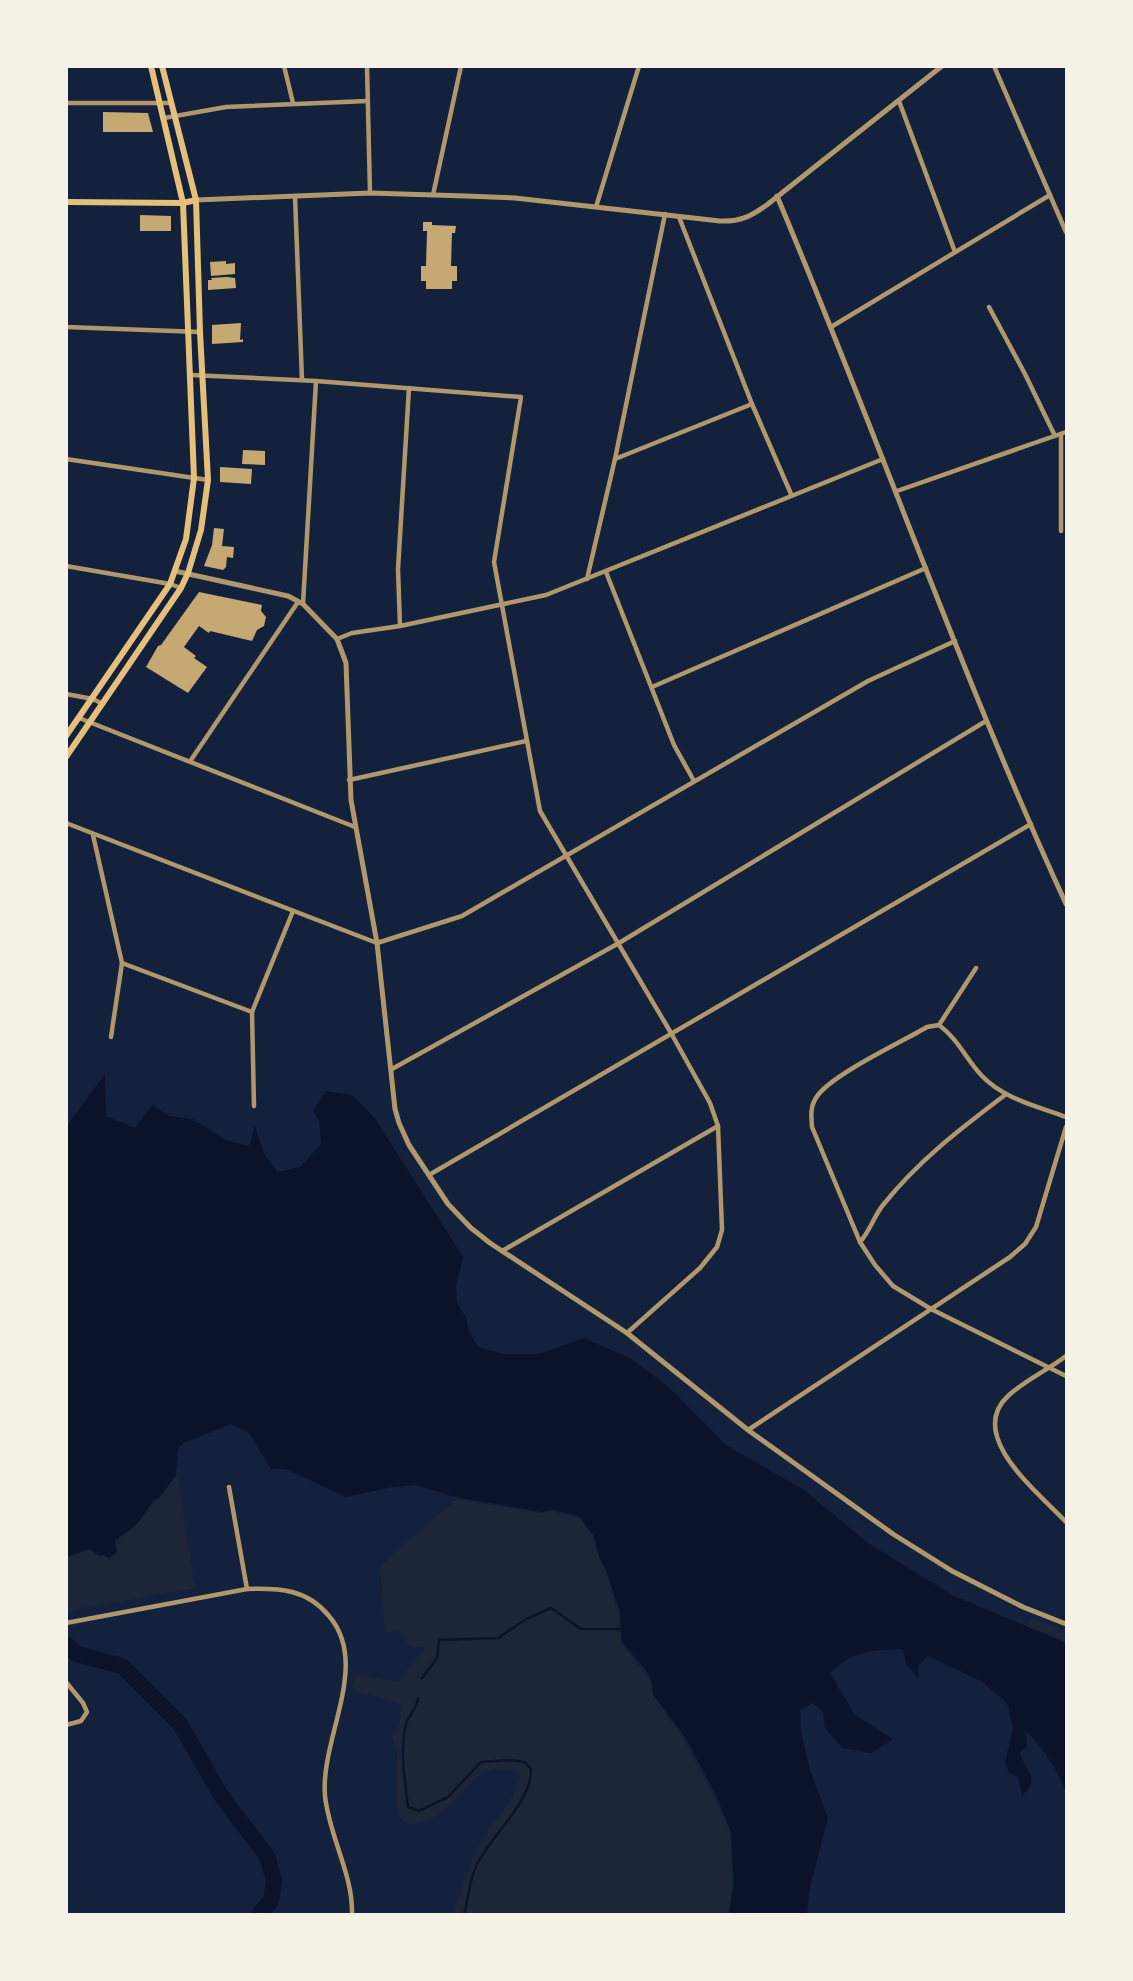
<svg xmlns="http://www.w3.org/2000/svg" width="1133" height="1981" font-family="'Roboto Condensed',sans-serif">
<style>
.green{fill:#1d2539}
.water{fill:#0b132b}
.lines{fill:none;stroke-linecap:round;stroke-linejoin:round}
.stream{stroke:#0b132b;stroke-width:2.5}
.river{stroke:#0b132b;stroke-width:16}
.building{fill:#c6a872}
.minor{stroke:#b1986c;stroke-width:4.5}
.tertiary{stroke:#b1986c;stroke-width:5}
.secondary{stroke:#e5c07b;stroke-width:6}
</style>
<rect width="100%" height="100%" fill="#14213d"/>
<!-- green -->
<g class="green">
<polygon points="177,1475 195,1588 67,1611 67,1558 90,1549 99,1556 103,1555 109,1559 117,1553 115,1541 136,1525"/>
<path d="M456 1499 540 1513 552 1511 579 1518 593 1536 598 1556 606 1572 618 1612 621 1644 646 1674 651 1682 652 1693 684 1740 713 1794 730 1832 732 1883 728 1914H453C462 1888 469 1862 484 1838 496 1818 515 1800 520 1777L516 1771C502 1769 491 1768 479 1776 467 1783 461 1795 452 1804 443 1812 420 1828 408 1823 404 1822 402 1819 399 1817 394 1790 402 1763 393 1738L400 1722 401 1703 352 1691 356 1674 399 1682C406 1669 419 1660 423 1647H410L399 1630 385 1633 380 1566Z"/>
<polygon points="1031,1618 1066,1631 1066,1643 1051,1635 1027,1627"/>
</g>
<!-- water -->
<path class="water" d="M105 1074 106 1116 135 1128 152 1105 169 1116 192 1119 226 1140 249 1146 255 1126 264 1154 277 1172 300 1167 321 1144 319 1120 313 1111 326 1091 352 1095 374 1117 463 1257 456 1286 457 1303 466 1317 469 1331 478 1347 504 1354H539L584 1338 630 1358 669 1387 726 1445 804 1490 868 1543 952 1595 1066 1643V1793C1058 1770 1043 1748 1026 1731L1027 1747 1020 1752C1025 1774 1042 1775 1022 1796L1018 1777 1009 1773 1005 1762 1013 1728 1007 1703 981 1681 928 1656 919 1664 918 1678 906 1664 903 1649C872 1650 852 1651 830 1673L855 1715 893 1739 872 1753 843 1748 825 1728 823 1711 812 1703 800 1710 801 1732 810 1770 828 1818 810 1887 807 1914H729L734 1883 731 1832 715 1793 686 1739 653 1694 652 1682 648 1673 622 1642 620 1612 607 1573 599 1556 594 1536 579 1516 552 1510 541 1512 455 1497 416 1485 393 1487 346 1497 286 1469H271L249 1433 231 1424 184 1443 178 1448 176 1475 159 1498 154 1500 136 1525 115 1541 117 1552 109 1558 103 1555 100 1556 89 1549 67 1557V1126Z"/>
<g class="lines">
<!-- stream -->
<g class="stream">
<polyline points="422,1678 437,1658 439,1640 498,1638 526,1619 551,1608 581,1629 623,1629"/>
<path d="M418 1698C417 1710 406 1717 405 1728 400 1754 405 1781 408 1807L419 1811 448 1797 481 1762 509 1760 525 1762 531 1769C532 1801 493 1834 478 1862 469 1879 469 1897 464 1914"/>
</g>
<!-- river -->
<polyline class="river" points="66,1644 77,1654 122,1666 180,1724 222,1797 267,1856 274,1880 271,1901 259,1914"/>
</g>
<!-- building -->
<g class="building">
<polygon points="103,112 148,113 153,132 103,132"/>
<polygon points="140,215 171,216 171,231 140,231"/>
<polygon points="423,222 432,222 432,225 456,226 455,233 452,233 451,266 457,266 457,281 452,281 452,289 426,289 426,281 421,281 421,266 426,266 427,231 423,231"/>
<polygon points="226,261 226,264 235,263 235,274 211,276 210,262"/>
<polygon points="227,277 235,278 236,288 208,290 208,280 212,280 211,278"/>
<polygon points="241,323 240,340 243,339 243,342 212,344 212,325"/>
<polygon points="243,450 265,451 265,465 242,464"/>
<polygon points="220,467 252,469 251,484 220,482"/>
<polygon points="214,528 224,529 222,546 234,547 233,558 227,557 226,567 223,570 204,566 212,545"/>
<polygon points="199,592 262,605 261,611 266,617 264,626 257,630 252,641 210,631 209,633 199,626 184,647 196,656 194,658 207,667 188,693 146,667 158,646 161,645"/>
</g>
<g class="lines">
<!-- minor -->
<g class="minor">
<polyline points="284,66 293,103"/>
<polyline points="367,66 370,193"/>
<polyline points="994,66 1066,232"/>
<polyline points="899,101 955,252"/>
<polyline points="66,103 171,103"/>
<polyline points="164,118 226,107 367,101"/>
<polyline points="433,195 461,66"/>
<polyline points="295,196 302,380"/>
<polyline points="596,207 639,66"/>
<polyline points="679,217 752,404 791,494"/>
<polyline points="989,307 1025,374 1055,436"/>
<polyline points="66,327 200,332"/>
<polyline points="831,327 1050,195"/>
<polyline points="191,375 316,381 521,397 494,562 540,811 671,1033 710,1103 718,1126 722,1230 717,1247 700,1268 627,1333"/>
<polyline points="66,459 208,480"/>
<polyline points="615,459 752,404"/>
<polyline points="897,491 1066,432"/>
<polyline points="1061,531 1061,434"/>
<polyline points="66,566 170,584 181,588"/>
<polyline points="606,572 674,745 694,781"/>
<polyline points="587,579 615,459 665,214"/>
<polyline points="303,604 316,381"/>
<polyline points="400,626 398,569 409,388"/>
<polyline points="337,639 352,633 400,626 546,595 883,459"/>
<polyline points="652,687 926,568"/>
<polyline points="66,694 93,699 103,704"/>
<polyline points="79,718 355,827"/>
<polyline points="191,760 298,602"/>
<polyline points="349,780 526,741"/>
<polyline points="66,823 377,943 462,916 868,681 955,641"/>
<polyline points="93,835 122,963 111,1037"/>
<polyline points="122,963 252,1012"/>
<polyline points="939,1025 976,968"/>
<polyline points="392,1069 619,943 986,721"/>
<polyline points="254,1106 252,1012 293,911"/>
<path d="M1066 1117C1037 1106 1004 1099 982 1076 965 1058 959 1040 939 1025L927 1027C900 1043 835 1073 818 1095 810 1105 811 1115 812 1127L860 1242 875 1265 893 1286 931 1309 1066 1376"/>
<polyline points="429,1175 1031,824"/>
<path d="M860 1242C870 1231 874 1216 883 1205 919 1160 960 1129 1005 1095"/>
<polyline points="502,1251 718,1126"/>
<path d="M1066 1356C1048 1370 1025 1380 1008 1396 965 1436 1040 1494 1066 1522"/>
<polyline points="748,1430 1010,1257 1025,1244 1036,1227 1066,1127"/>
<polyline points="229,1487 247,1589"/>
<path d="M66 1623 247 1589C280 1588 307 1589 329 1616 371 1665 320 1738 325 1796 329 1836 353 1874 352 1914"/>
<polyline points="66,1682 83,1703 87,1712 81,1721 66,1725"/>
</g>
<!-- tertiary -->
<g class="tertiary">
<path d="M777 196C876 431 960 673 1066 904"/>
<path d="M196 200 370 193 466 196 515 198 720 221C740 222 752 216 768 204L942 66"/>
<polyline points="175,571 288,596 303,604 337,639 346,663 351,800 377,943 395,1109 399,1123 409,1145 448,1204 471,1228 490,1243 627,1333 748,1430 893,1534 952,1571 1023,1607 1066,1624"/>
</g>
<!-- secondary -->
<g class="secondary">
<polyline points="66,202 183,203 196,200"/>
<polyline points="66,736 170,584 186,539 194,478 183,203 151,66"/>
<polyline points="66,757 181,588 188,573 201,530 208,480 200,332 196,200 162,66"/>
</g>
</g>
<!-- border -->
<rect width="1133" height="1981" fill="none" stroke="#f6f1e7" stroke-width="136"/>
</svg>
